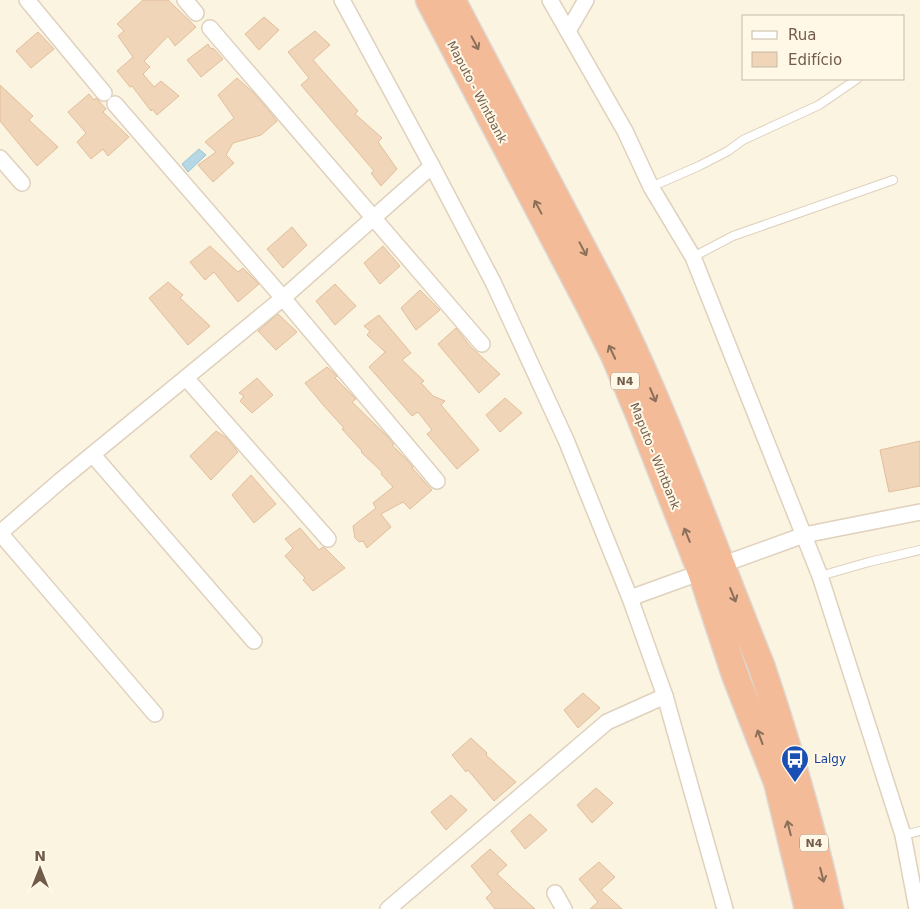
<svg xmlns="http://www.w3.org/2000/svg" width="920" height="909" font-family="'DejaVu Sans',sans-serif">
<style>
.water{fill:#b6d8e4;stroke:#9dc6d5}
.building{fill:#f0d5b9;stroke:#e2be9a}
.lines{fill:none;stroke-linecap:round;stroke-linejoin:round}
.lane-casing{stroke:#dfd1bd;stroke-width:10}
.street-casing{stroke:#dfd1bd;stroke-width:18}
.highway-casing{stroke:#ddd8d3;stroke-width:29}
.lane{stroke:#fff;stroke-width:8}
.street{stroke:#fff;stroke-width:15}
.highway{stroke:#f4bb99;stroke-width:26}
.oneway{stroke:#8b6f59}
.labels{text-anchor:middle;dominant-baseline:central;stroke-width:4;stroke-linejoin:round;paint-order:stroke}
.shield{fill:#fff8e7;stroke:#9c8b78;stroke-width:1}
.shield-label{font-size:11px;font-weight:bold;fill:#715c49}
.street-label{font-size:12px;fill:#715c49;stroke:#fff8e7}
.transit-label{font-size:12px;fill:#164399;stroke:#fff8e7;text-anchor:start}
</style>
<rect width="100%" height="100%" fill="#fbf4e1"/>
<!-- water -->
<polygon class="water" points="199,149 206,155 188,172 182,164"/>
<!-- building -->
<g class="building">
<polygon points="143,0 168,0 196,27 175,46 168,36 144,61 150,67 143,74 154,87 161,81 179,96 157,115 152,109 151,111 132,86 130,87 117,71 133,57 118,36 124,31 117,24"/>
<polygon points="264,17 279,30 259,50 245,34"/>
<polygon points="315,31 330,45 313,60 358,111 355,114 382,138 378,142 397,169 381,186 371,173 374,171 301,85 309,78 288,52"/>
<polygon points="38,32 54,49 31,68 16,51"/>
<polygon points="208,44 211,49 213,48 223,59 201,77 187,60"/>
<polygon points="237,78 256,95 277,121 261,135 233,143 226,155 234,163 213,182 198,165 216,152 205,142 234,118 218,95"/>
<polygon points="0,85 33,116 29,120 58,147 37,166 0,121"/>
<polygon points="89,94 94,100 96,98 98,100 106,109 103,112 129,137 108,156 103,149 91,159 77,142 86,133 68,112"/>
<polygon points="292,227 307,245 283,268 267,249"/>
<polygon points="210,246 238,272 243,268 259,284 238,302 214,272 205,280 190,262"/>
<polygon points="383,246 400,266 380,284 364,263"/>
<polygon points="168,282 183,295 180,298 210,326 188,345 149,298"/>
<polygon points="335,284 356,306 335,325 316,301"/>
<polygon points="420,290 440,310 416,330 401,308"/>
<polygon points="278,314 297,332 276,350 258,331"/>
<polygon points="379,315 411,353 402,360 424,381 421,383 433,396 445,401 441,405 479,450 457,469 427,434 432,430 418,412 412,416 369,367 385,352 367,335 370,331 364,326"/>
<polygon points="456,328 470,346 500,374 479,393 438,344"/>
<polygon points="327,367 337,376 335,378 356,399 352,402 390,439 394,444 392,445 407,460 413,467 412,468 432,490 410,509 403,502 381,514 391,527 367,548 363,541 359,542 355,538 353,526 376,508 373,503 393,487 381,474 382,472 361,452 362,451 342,429 344,428 324,406 305,383"/>
<polygon points="257,378 273,395 252,413 240,401 244,396 239,393"/>
<polygon points="505,398 522,413 500,432 486,415"/>
<polygon points="216,431 227,438 238,452 211,480 190,456"/>
<polygon points="920,441 920,486 889,492 880,450"/>
<polygon points="251,475 276,504 254,523 232,495"/>
<polygon points="300,528 319,550 323,547 325,548 345,568 313,591 303,580 305,578 285,556 293,548 285,539"/>
<polygon points="583,693 600,708 578,728 564,710"/>
<polygon points="471,738 487,753 486,755 516,782 494,801 468,770 466,772 452,755"/>
<polygon points="596,788 613,803 592,823 577,805"/>
<polygon points="451,795 467,810 446,830 431,812"/>
<polygon points="530,814 547,830 525,849 511,831"/>
<polygon points="490,849 507,865 497,874 535,909 495,909 486,898 492,892 471,866"/>
<polygon points="599,862 615,877 601,890 622,909 590,909 598,902 579,879"/>
</g>
<g class="lines">
<!-- lane casing -->
<g class="lane-casing">
<g id="lane">
<polyline points="651,187 699,166 728,151 743,140 819,105 857,79"/>
<polyline points="693,257 733,236 893,180"/>
<polyline points="820,576 869,562 920,550"/>
<polyline points="903,835 920,831"/>
</g>
</g>
<!-- street casing -->
<g class="street-casing">
<g id="street">
<polyline points="27,0 104,93"/>
<polyline points="185,0 196,13"/>
<polyline points="342,0 432,166 493,282 566,440 630,598 665,696 725,909"/>
<polyline points="550,0 625,131 651,187 693,257 820,576 903,835 917,909"/>
<polyline points="210,28 482,344"/>
<polyline points="568,31 586,0"/>
<polyline points="115,104 283,298 437,481"/>
<polyline points="0,158 22,183"/>
<polyline points="186,378 328,539"/>
<polyline points="93,455 254,641"/>
<polyline points="0,533 60,481 283,298 432,166"/>
<polyline points="0,533 155,714"/>
<polyline points="630,598 804,535 920,512"/>
<polyline points="555,893 564,909"/>
<polyline points="388,909 607,722 665,696"/>
</g>
</g>
<!-- highway casing -->
<g class="highway-casing">
<g id="highway">
<polyline points="429,0 590,307 614,355 640,417 701,572 735,675 777,782 808,909"/>
<path d="M452 0 609 298C668 416 711 542 761 665 788 745 812 826 830 909"/>
</g>
</g>
<!-- lane -->
<use href="#lane" class="lane"/>
<!-- street -->
<use href="#street" class="street"/>
<!-- highway -->
<use href="#highway" class="highway"/>
</g>
<!-- one-way arrows -->
<defs><path id="oneway-shaft" d="M-6 0H5M1.5-3L5.5 0L1.5 3" fill="none" stroke-width="1.6" stroke-linecap="round" stroke-linejoin="round" transform="scale(1.25)"/></defs>
<g class="oneway">
<use href="#oneway-shaft" transform="translate(475 43) rotate(62)"/>
<use href="#oneway-shaft" transform="translate(538 207) rotate(-118)"/>
<use href="#oneway-shaft" transform="translate(583 249) rotate(62)"/>
<use href="#oneway-shaft" transform="translate(612 352) rotate(-115)"/>
<use href="#oneway-shaft" transform="translate(653 395) rotate(67)"/>
<use href="#oneway-shaft" transform="translate(687 535) rotate(-112)"/>
<use href="#oneway-shaft" transform="translate(733 595) rotate(68)"/>
<use href="#oneway-shaft" transform="translate(760 737) rotate(-110)"/>
<use href="#oneway-shaft" transform="translate(789 828) rotate(-104)"/>
<use href="#oneway-shaft" transform="translate(822 875) rotate(76)"/>
</g>
<!-- icons -->
<defs>
<g id="bus-pin" transform="scale(1.4375)"><path d="M0 17L-7.5 6A9.5 9.5 0 1 1 7.5 6Z" fill="#1a4fb4" stroke="#fff8e7"/><path d="M-5-6H5V4H4V6H2V4H-2V6H-4V4H-5ZM-3.5-4V0h7V-4ZM-3.5 1.2v1.5H-2V1.2ZM2 1.2v1.5H3.5V1.2Z" fill="#fff"/></g>
</defs>
<g fill-rule="evenodd">
<use href="#bus-pin" x="795" y="759"/>
</g>
<g class="labels">
<!-- shield labels -->
<g class="shield">
<rect x="611" y="372.5" width="28" height="17" rx="4"/>
<rect x="800" y="834.5" width="28" height="17" rx="4"/>
</g>
<g class="shield-label">
<text x="625" y="381">N4</text>
<text x="814" y="843">N4</text>
</g>
<!-- street labels -->
<g class="street-label">
<text transform="translate(477 92) rotate(62)">Maputo - Wintbank</text>
<text transform="translate(655 456) rotate(68)">Maputo - Wintbank</text>
</g>
<!-- transit labels -->
<g class="transit-label">
<text x="814" y="759">Lalgy</text>
</g>
</g>
<!-- legend -->
<rect x="742" y="15" width="162" height="65" fill="#fff8e7" stroke="#c6baa8"/>
<rect x="752" y="31" width="25" height="8" fill="#ffffff" stroke="#c6baa8"/>
<text x="788" y="40" font-size="15" fill="#715c49">Rua</text>
<rect x="752" y="52" width="25" height="15" fill="#f0d5b9" stroke="#c6baa8"/>
<text x="788" y="65" font-size="15" fill="#715c49">Edifício</text>
<!-- north arrow -->
<g transform="translate(40 869)" stroke="#fff8e7" stroke-width="4" paint-order="stroke">
<path d="M0-4L9 19L0 12L-9 19Z" fill="#715c49"/>
<text y="-8" font-size="14" font-weight="bold" text-anchor="middle" fill="#715c49">N</text>
</g>
</svg>
